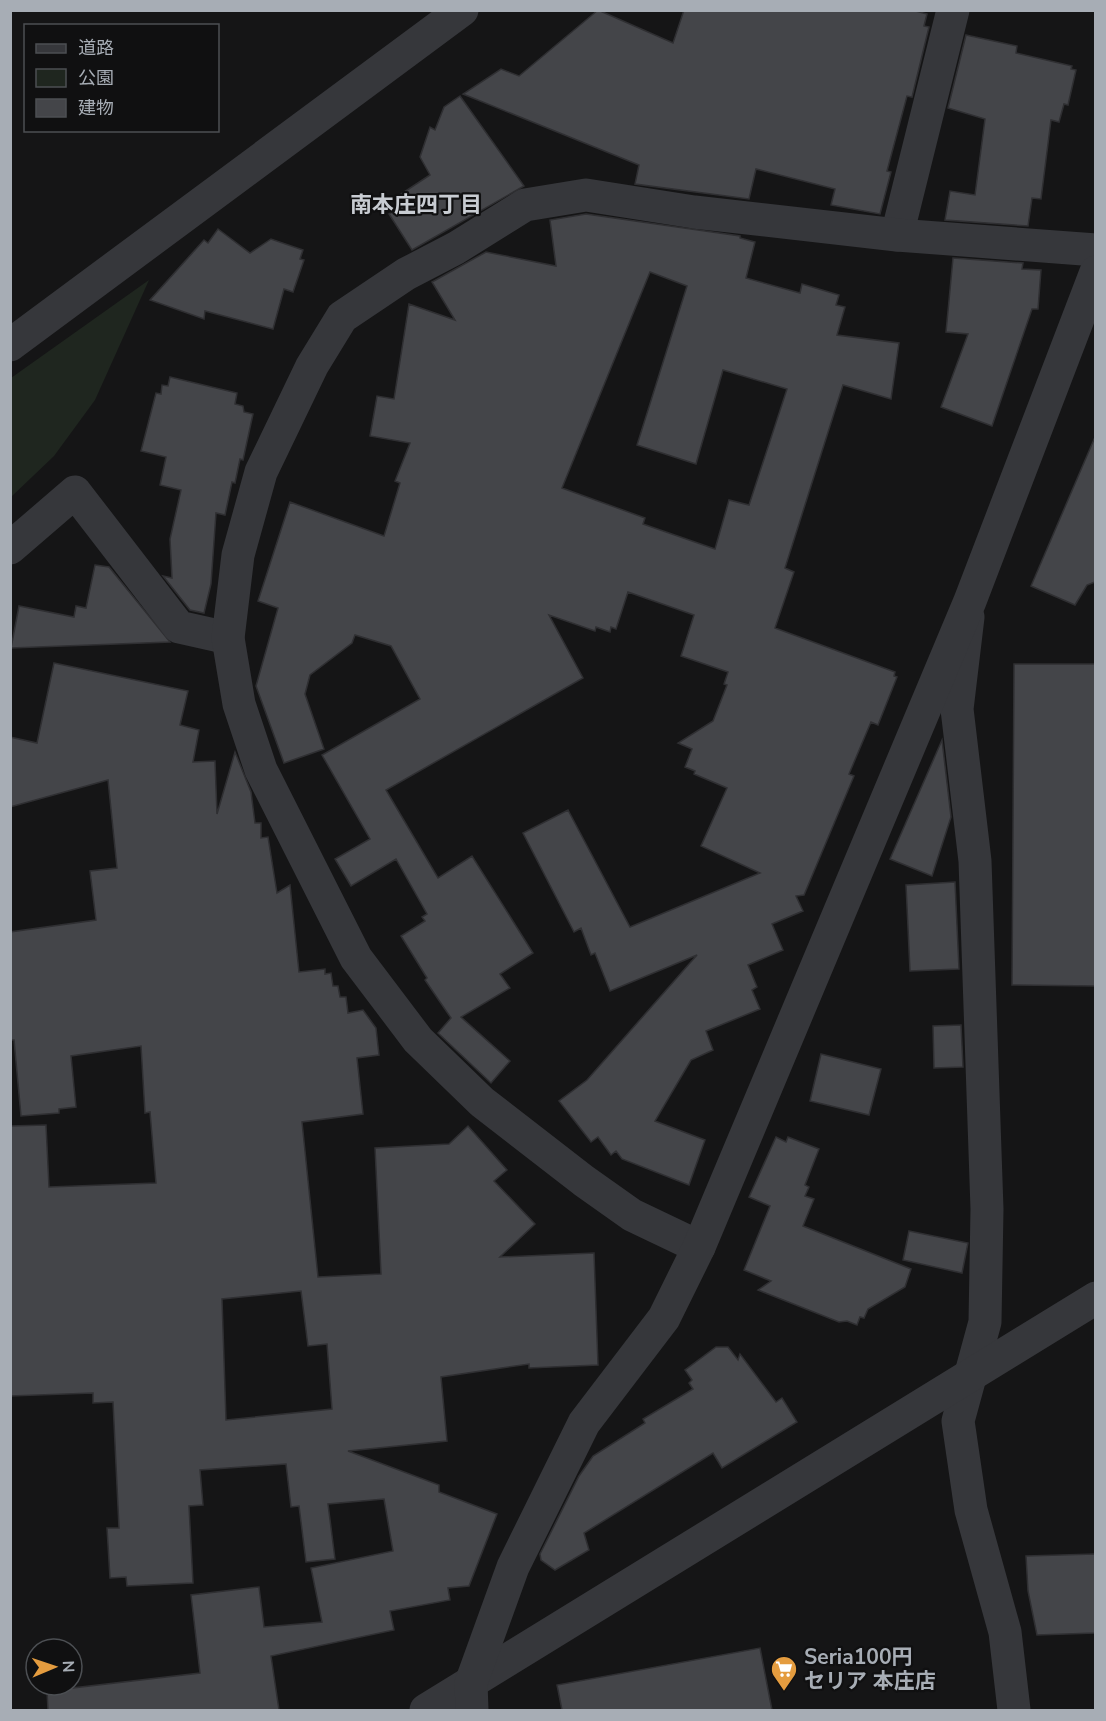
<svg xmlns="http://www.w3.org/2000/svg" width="1106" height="1721" font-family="'Nunito Sans','Noto Sans JP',sans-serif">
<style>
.green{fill:#1f261f}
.building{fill:#444549;stroke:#2f2f32;stroke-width:1.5;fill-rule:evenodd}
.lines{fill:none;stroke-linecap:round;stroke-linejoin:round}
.minor{stroke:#36373b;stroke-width:33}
.tertiary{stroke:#36373b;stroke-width:33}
.labels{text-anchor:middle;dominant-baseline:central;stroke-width:4.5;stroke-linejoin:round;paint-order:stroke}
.poi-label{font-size:21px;font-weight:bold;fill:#a7adb5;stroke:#101011;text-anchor:start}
.neighbourhood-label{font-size:22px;font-weight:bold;fill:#c8ccd2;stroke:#101011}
</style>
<rect width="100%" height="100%" fill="#151516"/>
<!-- green -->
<polygon class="green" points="149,280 95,400 54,456 11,497 11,378"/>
<!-- building -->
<g class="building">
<polygon points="598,10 673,43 684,10 912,10 927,14 924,26 929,27 912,97 907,96 887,171 891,172 880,214 831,205 835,189 756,169 749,199 635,184 639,165 463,94 501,69 519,76"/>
<polygon points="966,35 1017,46 1016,53 1072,66 1071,69 1076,70 1068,105 1064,104 1059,122 1051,120 1041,199 1032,198 1028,226 945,220 950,191 975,195 985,119 948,108"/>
<polygon points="460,96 524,186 412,250 389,214 406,203 401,194 430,175 420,157 430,127 435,130 444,107"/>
<path d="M586 214 740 236V238L755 242 746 278 800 293 802 284 839 295 836 305 845 307 837 335 899 343 891 399 843 385 785 568 794 572 775 628 895 672 894 676 897 677 878 725 871 722 849 774 854 776 804 895 796 896 803 911 772 924 783 950 748 965 757 987 752 990 760 1009 706 1031 713 1050 691 1060 655 1121 705 1140 689 1185 622 1159 616 1151 611 1155 598 1137 591 1142 559 1101 587 1080 697 955 610 991 595 953 591 955 581 928 574 932 523 833 568 810 630 927 760 873 701 846 727 788 694 774 695 771 685 767 692 749 678 743 713 721 727 685 724 684 728 672 681 656 694 615 628 592 616 629 611 627 610 632 596 627 595 631 549 615 583 678 386 790 438 878 472 856 533 953 500 974 510 988 461 1017 510 1061 491 1083 438 1033 451 1018 425 980 427 978 401 936 425 921 422 917 427 914 396 859 351 886 335 859 370 839 322 755 420 699 391 646 355 635 352 643 310 675 305 694 324 749 284 763 256 686 278 608 258 601 290 502 384 536 400 483 395 481 410 443 370 436 377 396 394 399 409 304 455 320 432 282 486 252 556 266 550 220ZM650 272 687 286 637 445 696 464 723 370 787 389 749 505 729 500 715 549 643 524 645 518 562 488Z"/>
<polygon points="218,229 250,253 271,239 303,250 300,259 304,260 293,292 284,289 273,329 205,311 204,319 150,300 204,240 208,243"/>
<polygon points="953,258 1023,263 1022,269 1041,270 1038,309 1032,309 992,426 941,407 968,334 946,332"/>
<polygon points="170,377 237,393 235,404 243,406 244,412 253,414 243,460 240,459 235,483 232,482 225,515 216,513 211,584 204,613 190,610 163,576 172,578 170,539 181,490 160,485 166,457 141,451 156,393 161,394 162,385 168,386"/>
<polygon points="1095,437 1095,582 1087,585 1075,605 1031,586"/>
<polygon points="95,565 109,567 170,642 11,648 19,606 74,617 76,606 86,608"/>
<path d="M54 663 188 691 180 725 199 730 193 762 215 761 217 814 235 752 251 792 255 823H261V838L268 837 277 893 290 885 299 972 325 969V974L331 973 333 986H338L340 997H346L348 1013 363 1010 376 1028 379 1055 357 1058 363 1114 302 1122 318 1277 381 1274 375 1148 449 1144 468 1126 507 1170 494 1181 535 1224 500 1257 594 1253 598 1365 529 1368V1364L441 1377 447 1441 348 1451 439 1485V1492L497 1514 469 1586 448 1588 450 1600 390 1611 394 1630 271 1656 279 1710H48L47 1691 200 1673 191 1595 259 1587 264 1627 322 1622 311 1568 393 1551 384 1499 328 1504 335 1559 306 1562 299 1506 291 1507 286 1464 200 1470 203 1505 189 1506 193 1583 127 1586 126 1577 110 1578 107 1528H119L113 1402 93 1403V1393L10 1396V1126L46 1125 49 1187 156 1183 150 1112 145 1113 141 1046 71 1056 76 1107 59 1109V1113L21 1116 14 1040H10V932L96 920 90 871 117 868 108 780 10 807V737L37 743ZM301 1291 308 1346 327 1344 332 1409 226 1420 222 1299Z"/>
<polygon points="1014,664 1095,664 1095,986 1012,985"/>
<polygon points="942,740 951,817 932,876 890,859"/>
<polygon points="955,882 959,969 910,971 906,885"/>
<polygon points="961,1025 963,1067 934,1068 933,1026"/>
<polygon points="821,1054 881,1069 869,1115 810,1101"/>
<polygon points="776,1137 786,1142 788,1137 819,1149 805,1185 809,1187 805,1196 814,1199 803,1226 911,1269 905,1287 868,1309 864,1318 860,1317 857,1325 847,1321 839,1322 758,1290 771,1281 744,1270 770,1206 749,1197"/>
<polygon points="909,1231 968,1243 962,1273 903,1260"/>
<polygon points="716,1347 728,1347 738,1360 740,1354 776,1402 782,1398 797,1422 722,1468 713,1453 584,1533 589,1550 555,1570 541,1560 540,1554 579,1476 593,1456 645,1423 643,1419 693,1389 689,1383 692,1380 685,1370"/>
<polygon points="1095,1554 1095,1633 1037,1635 1028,1591 1026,1556"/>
<polygon points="760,1648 772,1710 562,1710 557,1685"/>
</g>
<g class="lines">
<!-- minor -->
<g class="minor">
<polyline points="897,235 953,10"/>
<polyline points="10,548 75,492 179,627 228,638"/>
<polyline points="968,617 957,709 975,861 987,1209 985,1322 958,1421 971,1510 1005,1632 1014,1710"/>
<polyline points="699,1247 632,1215 584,1181 482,1102 418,1040 356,958 261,770 239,704 228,638 238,555 261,472 312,366 342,317 406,274 456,248 525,205 586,195 694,212 897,235 1096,250"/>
</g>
<!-- tertiary -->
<g class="tertiary">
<polyline points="10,345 462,10"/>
<polyline points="426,1710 1096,1298"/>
<polyline points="472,1710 471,1683 513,1567 584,1423 664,1318 699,1247 970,601 1096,272"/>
</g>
</g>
<!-- icons -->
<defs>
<g id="supermarket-pin" transform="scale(1.35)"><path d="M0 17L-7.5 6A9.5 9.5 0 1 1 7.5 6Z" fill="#e49c3f" stroke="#101011"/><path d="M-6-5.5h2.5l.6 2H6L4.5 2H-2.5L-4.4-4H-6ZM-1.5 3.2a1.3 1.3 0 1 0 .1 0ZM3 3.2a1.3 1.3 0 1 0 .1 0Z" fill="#fff"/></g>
</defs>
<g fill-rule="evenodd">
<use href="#supermarket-pin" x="784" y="1669"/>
</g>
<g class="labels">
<!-- poi labels -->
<g class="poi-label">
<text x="804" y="1657">Seria100円<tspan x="804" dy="24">セリア 本庄店</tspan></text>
</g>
<!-- neighbourhood labels -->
<g class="neighbourhood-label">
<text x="416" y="205">南本庄四丁目</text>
</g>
</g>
<!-- border -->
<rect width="1106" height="1721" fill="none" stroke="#a7adb5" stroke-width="24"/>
<!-- legend -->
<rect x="24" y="24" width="195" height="108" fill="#101011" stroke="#4c4f53" stroke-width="1.5"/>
<rect x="36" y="44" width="30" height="9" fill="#36373b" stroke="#4c4f53" stroke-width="1.5"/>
<text x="78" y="54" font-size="18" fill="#a7adb5">道路</text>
<rect x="36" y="69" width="30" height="18" fill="#1f261f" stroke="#4c4f53" stroke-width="1.5"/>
<text x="78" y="84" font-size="18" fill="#a7adb5">公園</text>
<rect x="36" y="99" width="30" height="18" fill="#444549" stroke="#4c4f53" stroke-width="1.5"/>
<text x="78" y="114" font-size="18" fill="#a7adb5">建物</text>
<!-- north arrow -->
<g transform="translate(54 1667) rotate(88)"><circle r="28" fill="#101011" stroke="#4c4f53" stroke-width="1.5"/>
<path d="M0-4.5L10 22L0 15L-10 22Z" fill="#e49c3f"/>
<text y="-9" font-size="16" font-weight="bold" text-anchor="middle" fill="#a7adb5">N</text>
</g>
</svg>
